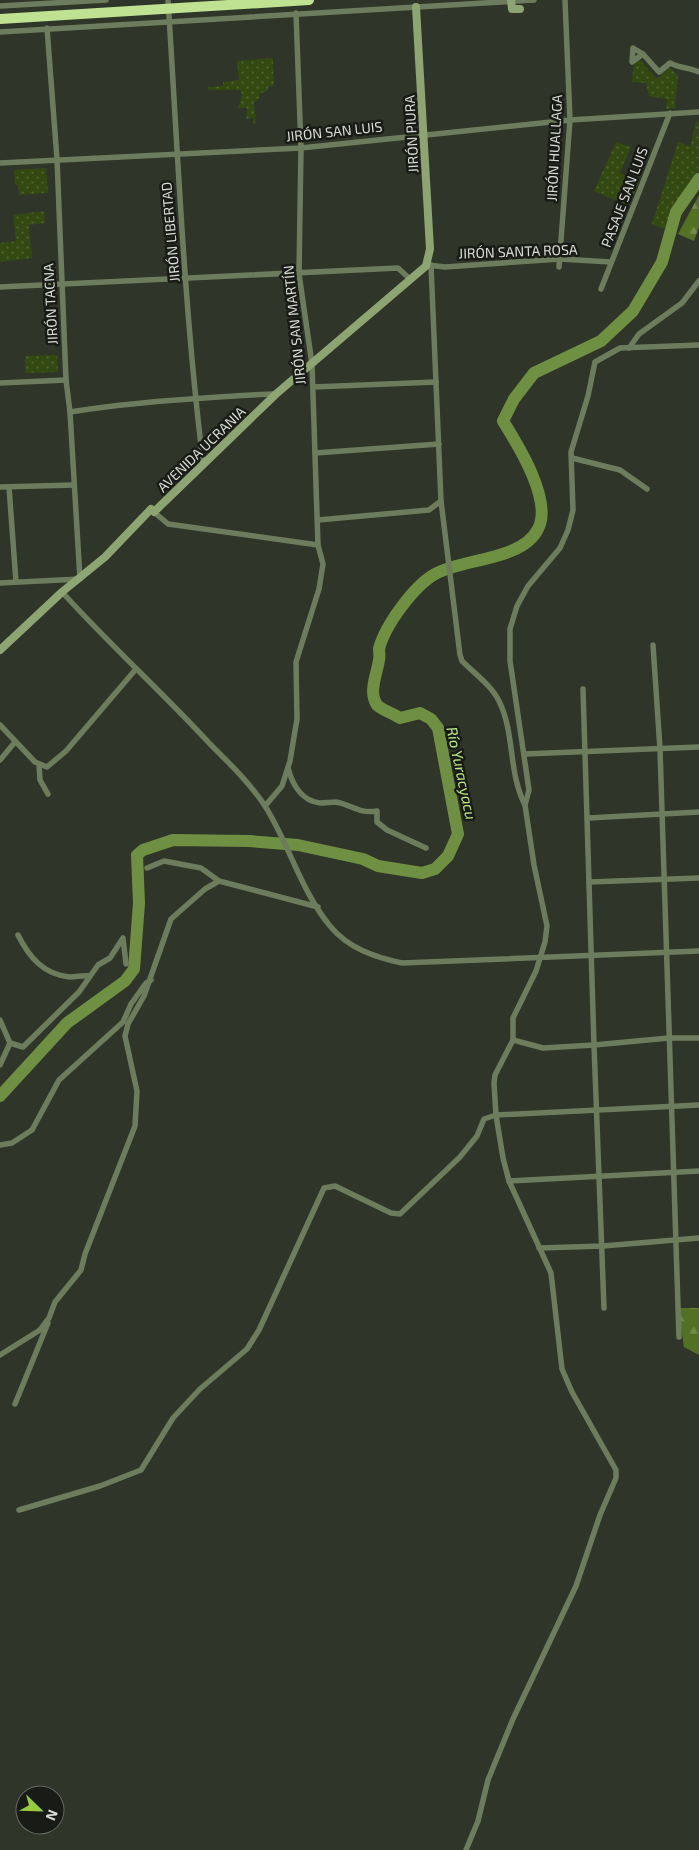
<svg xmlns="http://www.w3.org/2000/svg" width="699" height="1850" font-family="'Exo 2',sans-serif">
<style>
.grass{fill:url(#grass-dots)}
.forest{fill:url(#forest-firs)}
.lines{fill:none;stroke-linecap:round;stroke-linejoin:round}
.river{stroke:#6f9043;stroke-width:12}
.street{stroke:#6d7c5d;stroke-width:5.5}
.secondary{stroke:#8ea573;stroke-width:8}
.highway{stroke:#bee292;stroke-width:10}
.secondary-bridge{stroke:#8ea573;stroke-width:8}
.labels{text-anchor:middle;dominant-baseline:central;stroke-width:5;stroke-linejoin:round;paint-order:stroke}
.street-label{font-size:14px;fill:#d9dcd5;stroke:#191b16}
.water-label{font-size:15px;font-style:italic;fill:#beec83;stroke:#191b16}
</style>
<defs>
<pattern id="grass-dots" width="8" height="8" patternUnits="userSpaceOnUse" patternTransform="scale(1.25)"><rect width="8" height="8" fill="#334911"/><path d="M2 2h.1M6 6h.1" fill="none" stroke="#506333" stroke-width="1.8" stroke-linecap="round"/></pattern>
<pattern id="forest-firs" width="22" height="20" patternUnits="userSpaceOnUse" patternTransform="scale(1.25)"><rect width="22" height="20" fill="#527123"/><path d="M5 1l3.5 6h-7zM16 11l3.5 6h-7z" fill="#728b4c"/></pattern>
</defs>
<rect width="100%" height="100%" fill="#2f3529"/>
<!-- grass -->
<g class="grass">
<polygon points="273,58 274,86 268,87 268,91 259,94 259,98 254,103 256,124 253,123 253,118 246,119 247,108 238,108 242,95 240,90 209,90 208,87 223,86 223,82 239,80 237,61"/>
<polygon points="640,60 657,79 669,67 678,75 675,108 666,109 667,99 649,96 646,83 632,82 634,63"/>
<polygon points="696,121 699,122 699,171 664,229 652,224 678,142 690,147"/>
<polygon points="616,142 631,147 620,173 639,182 629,206 594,191"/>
<polygon points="46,168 48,193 19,195 18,185 15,185 14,170"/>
<polygon points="44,211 45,223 29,225 32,258 0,262 0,243 16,241 13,215"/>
<polygon points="57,355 58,372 25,373 25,356"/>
</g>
<!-- forest -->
<g class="forest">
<polygon points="699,195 699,227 694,241 678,234"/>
<polygon points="678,1308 699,1308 699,1355 684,1347"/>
</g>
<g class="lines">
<!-- river -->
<path class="river" d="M0 1096 67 1023 125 981 134 969 139 903 137 855 143 850 173 840 249 841 298 845 363 859 378 866 422 873 435 869 448 856 458 834 438 728 431 719 420 713 400 718C394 714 382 710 377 705 368 692 377 674 379 660 380 657 379 653 379 649 385 625 414 586 435 574 463 558 522 561 538 529 553 501 518 445 503 421L514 399 534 373 601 341 633 311 662 262 676 212 699 179"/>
<!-- street -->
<g class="street">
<path d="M168 0C178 154 184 309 203 462"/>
<polyline points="0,6 106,0"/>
<polyline points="0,32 534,0"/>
<path d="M643 54 632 62 633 48 643 54 659 72 670 63C682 69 689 67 699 72"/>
<polyline points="0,163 301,148 570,120 699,112"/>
<polyline points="428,265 445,267 560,259 611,262"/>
<path d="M431 265 441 501 460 655 462 661C474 673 491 685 499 701 515 733 508 772 525 805"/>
<polyline points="559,267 570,120 565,0"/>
<polyline points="0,287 398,268 410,279"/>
<polyline points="601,289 670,113"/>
<polyline points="629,348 639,334 682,303 699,281"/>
<polyline points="0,383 66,380"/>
<polyline points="313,387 436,382"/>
<path d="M70 412C120 404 169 400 219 397 238 396 256 394 276 394"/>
<polyline points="315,453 439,444"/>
<polyline points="572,458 620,470 647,489"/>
<polyline points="0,487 74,485"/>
<polyline points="9,487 16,582"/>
<polyline points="154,512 168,524 318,545"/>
<polyline points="318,520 429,510 441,501"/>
<polyline points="0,583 80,579 70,412 66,380 57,159 47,28"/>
<path d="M62 592C110 645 162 692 210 744 229 763 250 783 265 806 289 844 301 891 330 926 348 948 374 957 402 963L699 951"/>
<polyline points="653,645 660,749 679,1337"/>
<polyline points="0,725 35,762 47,767 66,751 136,669"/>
<polyline points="524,754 699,747"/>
<polyline points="0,760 15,742"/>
<polyline points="39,764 40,780 48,794"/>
<path d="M288 768C292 783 301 801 320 803 325 803 331 802 336 802 353 805 358 814 377 811V822L387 830 426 848"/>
<polyline points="265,806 282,786 290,761 297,719 296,662 319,589 323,564 318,545 312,364 299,274 301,148 296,13"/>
<polyline points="588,818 699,812"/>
<polyline points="147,868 164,861 201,868 219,881 318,907"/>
<polyline points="589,882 699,878"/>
<path d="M18 935C29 957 44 975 70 977 77 977 83 975 90 976"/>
<polyline points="0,1020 10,1043 23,1047 79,992 98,965 110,958 123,938 126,964"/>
<polyline points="513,1040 543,1048 594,1045 583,689"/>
<polyline points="0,1065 10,1043"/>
<polyline points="0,1145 12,1143 32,1130 59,1080 123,1022 131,1004 146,983 151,980"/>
<polyline points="509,1181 699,1171"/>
<polyline points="539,1248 603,1246 699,1238"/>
<polyline points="604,1308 594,1045 669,1038 699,1038"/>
<polyline points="0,1355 40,1330 49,1318 55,1302 81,1270 85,1254 135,1126 137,1091 125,1036 128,1024 144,996 171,919 205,889 219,881"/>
<polyline points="15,1404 48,1323"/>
<polyline points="19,1510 100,1486 141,1470 173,1418 200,1389 247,1349 259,1330 324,1188 335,1186 391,1213 400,1214 460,1157 477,1136 484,1119 496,1115 699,1105"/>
<polyline points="466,1850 478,1821 488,1780 513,1719 576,1586 600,1515 616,1478 616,1470 572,1392 562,1369 551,1273 509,1181 503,1158 496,1115 494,1083 495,1075 513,1040 513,1018 536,971 545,942 547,926 534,865 525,805 529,790 510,661 510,629 517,606 528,586 560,548 568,530 573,510 571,452 588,396 595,362 620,348 699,345"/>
</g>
<!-- secondary -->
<polyline class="secondary" points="0,650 62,592 105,557 151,509 154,512 276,394 426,266 430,249 416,7"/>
<!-- highway -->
<polyline class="highway" points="0,19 309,0"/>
<!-- secondary-bridge -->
<polyline class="secondary-bridge" points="511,0 512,9 520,9"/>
</g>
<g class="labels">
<!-- street labels -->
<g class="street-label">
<text transform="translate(334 131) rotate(-6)">JIRÓN SAN LUIS</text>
<text transform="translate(411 134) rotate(-93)">JIRÓN PIURA</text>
<text transform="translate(554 148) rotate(-87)">JIRÓN HUALLAGA</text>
<text transform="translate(624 197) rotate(-69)">PASAJE SAN LUIS</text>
<text transform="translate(170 232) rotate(-95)">JIRÓN LIBERTAD</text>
<text transform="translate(518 251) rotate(-2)">JIRÓN SANTA ROSA</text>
<text transform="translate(50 304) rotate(-93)">JIRÓN TACNA</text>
<text transform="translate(294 325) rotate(-96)">JIRÓN SAN MARTÍN</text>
<text transform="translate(201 449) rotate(-44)">AVENIDA UCRANIA</text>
</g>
<!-- water labels -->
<g class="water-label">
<text transform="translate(462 773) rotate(78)">Río Yuracyacu</text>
</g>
</g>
<!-- north arrow -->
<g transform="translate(40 1810) rotate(113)"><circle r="24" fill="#191b16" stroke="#666862"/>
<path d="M0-4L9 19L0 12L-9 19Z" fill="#95cc3b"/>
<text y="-8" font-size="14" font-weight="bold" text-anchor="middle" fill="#d9dcd5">N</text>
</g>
</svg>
